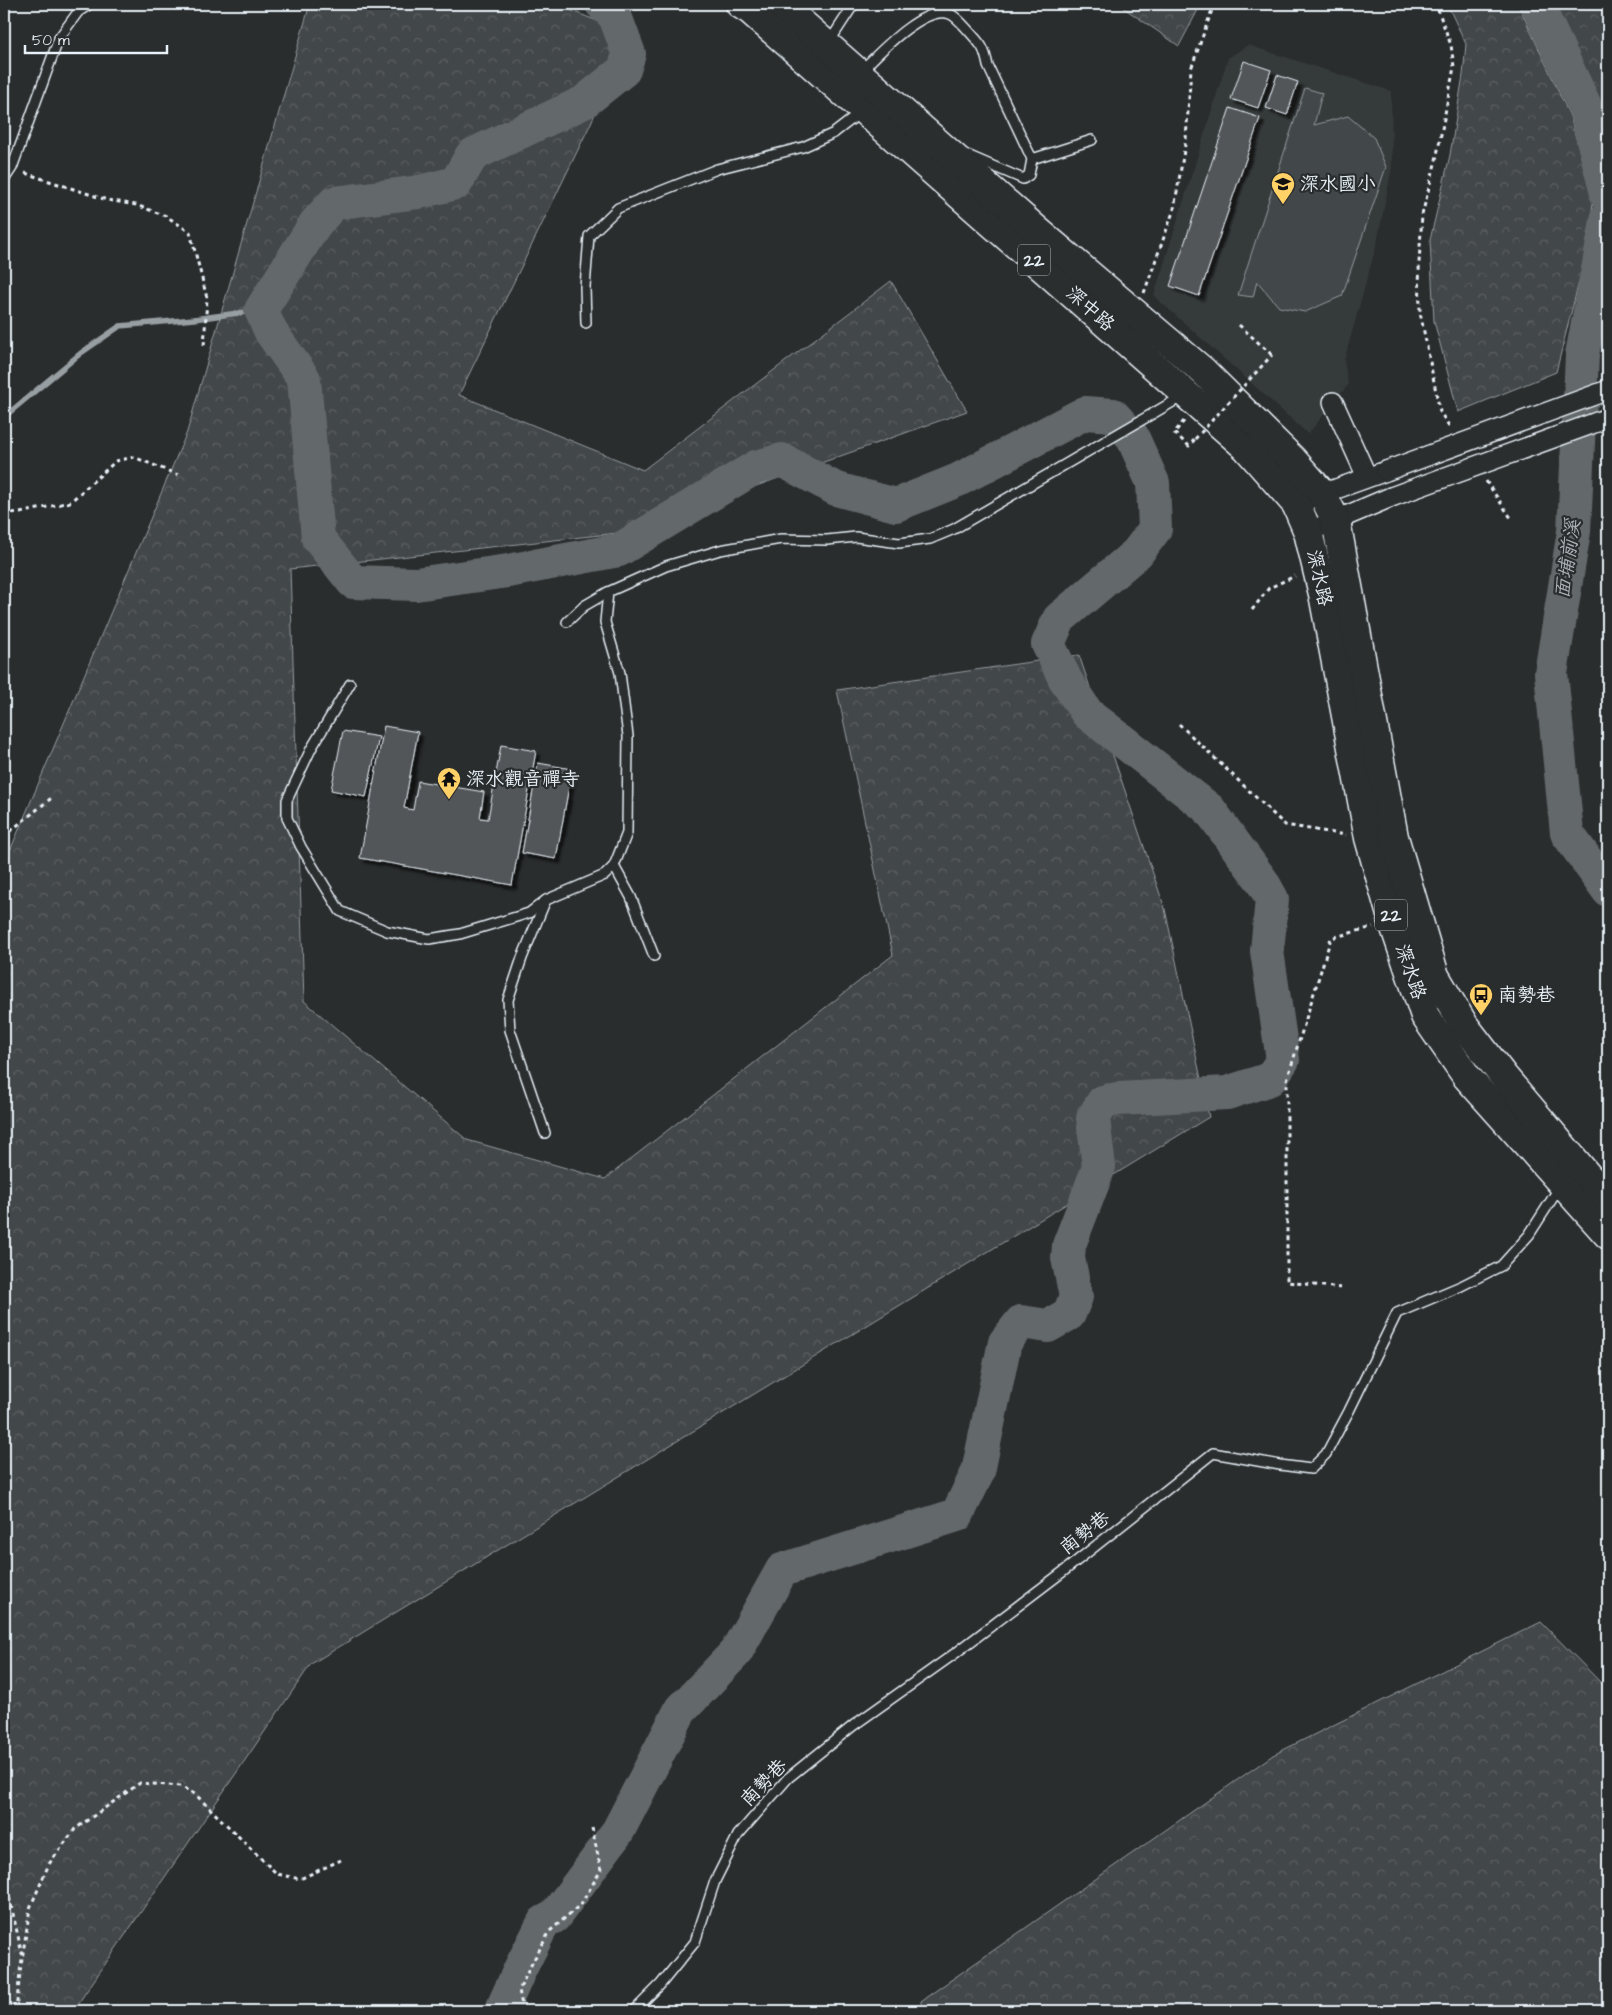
<svg xmlns="http://www.w3.org/2000/svg" width="1612" height="2015" font-family="'Architects Daughter','LXGW WenKai TC',sans-serif">
<style>
.built{fill:#363a3b}
.grass{fill:#424648;stroke:#959ca0}
.forest{fill:url(#forest-crowns);stroke:#959ca0}
.lines{fill:none;stroke-linecap:round;stroke-linejoin:round}
.stream{stroke:#989fa3;stroke-width:5.5}
.river{stroke:#63686b;stroke-width:34}
.building{fill:#535759;stroke:#e8f1f8;filter:url(#shadow)}
.service-casing{stroke:#e8f1f8;stroke-width:12}
.minor-casing{stroke:#e8f1f8;stroke-width:22}
.primary-casing{stroke:#e8f1f8;stroke-width:31}
.path{stroke:#e8f1f8;stroke-width:3;stroke-dasharray:4 4;stroke-linecap:butt}
.service{stroke:#2a2d2e;stroke-width:9}
.minor{stroke:#2a2d2e;stroke-width:19}
.primary{stroke:#2a2d2e;stroke-width:28}
.minor-bridge-casing{stroke:#e8f1f8;stroke-width:22;stroke-linecap:butt}
.path-bridge{stroke:#e8f1f8;stroke-width:3;stroke-dasharray:4 4;stroke-linecap:butt}
.minor-bridge{stroke:#2a2d2e;stroke-width:19}
.labels{text-anchor:middle;dominant-baseline:central;stroke-width:4.5;stroke-linejoin:round;paint-order:stroke}
.shield{fill:#2a2d2e;stroke:#afb6bb;stroke-width:1}
.shield-label{font-size:18px;font-weight:bold;fill:#e8f1f8}
.poi-label{font-size:19px;fill:#e8f1f8;stroke:#2a2d2e;text-anchor:start}
.street-label{font-size:19px;fill:#e8f1f8;stroke:#2a2d2e}
.water-label{font-size:20px;font-style:italic;fill:#acb3b9;stroke:#2a2d2e}
</style>
<defs>
<pattern id="forest-crowns" width="20" height="18" patternUnits="userSpaceOnUse" patternTransform="scale(1.25)"><rect width="20" height="18" fill="#424648"/><path d="M2 6a3 3 0 1 1 6 0M12 15a3 3 0 1 1 6 0" fill="none" stroke="#5d6163"/></pattern>
<filter id="shadow"><feDropShadow dx="4.5" dy="4.5" stdDeviation="1" flood-color="#0009"/></filter>
</defs>
<rect width="100%" height="100%" fill="#2a2d2e"/>
<filter id="ink" filterUnits="userSpaceOnUse"><feTurbulence type="fractalNoise" baseFrequency=".02" numOctaves="2"/><feDisplacementMap in="SourceGraphic" scale="10" xChannelSelector="R" yChannelSelector="G"/><feConvolveMatrix kernelMatrix="1 2 1 2 8 2 1 2 1" color-interpolation-filters="sRGB"/></filter>
<g filter="url(#ink)">
<!-- built -->
<polygon class="built" points="1248,45 1391,91 1392,167 1377,243 1344,361 1348,385 1308,434 1154,296 1228,58"/>
<!-- grass -->
<polygon class="grass" points="1305,88 1322,93 1314,125 1348,116 1374,138 1386,167 1342,296 1305,312 1279,307 1257,281 1253,297 1238,295"/>
<!-- forest -->
<g class="forest">
<polygon points="310,4 554,4 631,34 590,125 459,395 643,470 891,281 967,411 627,532 290,569 304,1001 467,1140 605,1179 893,955 837,690 1079,655 1165,909 1209,1117 311,1664 73,2011 4,2011 4,1126 6,1122 4,1097 4,865 187,432"/>
<polygon points="1118,4 1201,4 1179,46"/>
<polygon points="1447,4 1518,4 1570,116 1593,201 1589,242 1556,372 1458,412 1434,321 1430,240 1450,155 1463,75 1466,44"/>
<polygon points="1553,4 1608,4 1608,120"/>
<polygon points="1541,1622 1608,1690 1608,2011 921,2011 921,2001 1273,1755"/>
</g>
<g class="lines">
<!-- stream -->
<polyline class="stream" points="4,417 81,353 120,326 194,319 261,310"/>
<!-- river -->
<g class="river">
<polyline points="1537,4 1585,106 1608,198"/>
<polyline points="1608,216 1582,355 1574,531 1551,673 1567,833 1608,890"/>
<polyline points="504,2011 503,2007 521,1967 544,1922 554,1917 618,1831 680,1711 736,1652 782,1570 957,1515 978,1472 1005,1342 1021,1322 1048,1326 1069,1314 1076,1297 1068,1258 1069,1245 1099,1167 1093,1118 1103,1102 1118,1099 1227,1093 1270,1079 1283,1060 1267,951 1272,899 1262,881 1209,809 1087,713 1066,681 1048,644 1059,619 1137,553 1155,529 1153,483 1132,436 1113,415 1085,413 958,480 896,505 836,489 782,460 756,467 619,550 508,571 416,584 353,582 318,538 304,379 271,332 261,310 315,224 334,203 419,192 456,183 472,155 584,102 624,70 629,54 615,16 602,4"/>
</g>
</g>
<!-- building -->
<g class="building">
<polygon points="1244,61 1271,70 1258,108 1231,99"/>
<polygon points="1277,75 1298,82 1287,115 1266,108"/>
<polygon points="1230,108 1260,118 1199,296 1170,286"/>
<polygon points="384,726 418,732 404,808 413,810 418,781 484,792 480,818 488,819 501,745 536,751 512,885 360,858"/>
<polygon points="343,731 379,737 366,797 331,790"/>
<polygon points="538,763 572,769 556,859 522,853"/>
</g>
<g class="lines">
<!-- service casing -->
<g class="service-casing">
<g id="service">
<polyline points="828,44 854,4"/>
<path d="M861 71C878 54 924 4 950 14 957 17 962 24 967 29 980 44 984 45 988 66L1032 159 1029 175 1023 179 967 155"/>
<polyline points="1032,159 1092,140"/>
<polyline points="4,180 12,168 59,38 78,12 90,4"/>
<polyline points="586,323 585,287 589,236 618,208 717,169 803,147 834,133 860,113"/>
<polyline points="567,622 584,606 608,592 666,566 720,550 781,539 827,540 856,537 899,543 930,539 954,529 1183,396"/>
<polyline points="350,684 311,749 287,800 287,818 301,847 340,911 387,931 429,939 460,934 529,913 546,900 605,875 614,866 627,833 628,736 620,673 605,622 608,592"/>
<polyline points="614,866 631,897 654,956"/>
<polyline points="545,902 522,958 508,1000 510,1030 545,1133"/>
<polyline points="634,2011 660,1985 695,1942 715,1881 738,1835 788,1778 854,1725 957,1652 1064,1571 1213,1453 1280,1465 1311,1469 1326,1454 1349,1411 1397,1313 1461,1286 1501,1266 1529,1235 1561,1185"/>
</g>
</g>
<!-- minor casing -->
<g class="minor-casing">
<g id="minor">
<polyline points="1333,402 1367,477"/>
<polyline points="1311,498 1386,471"/>
<polyline points="1308,532 1391,497"/>
</g>
</g>
<!-- primary casing -->
<g class="primary-casing">
<g id="primary">
<polyline points="740,4 751,11 1246,447 1296,504 1308,532 1323,594 1369,838 1393,922 1425,1016 1467,1077 1608,1235"/>
<polyline points="780,4 1039,232 1203,371 1292,459 1322,493 1336,521 1394,837 1435,976 1464,1025 1504,1077 1608,1200"/>
</g>
</g>
<!-- path -->
<g class="path">
<polyline points="1431,4 1438,10 1451,45 1454,67 1436,160 1422,215 1419,263 1420,312 1440,412 1451,429"/>
<polyline points="25,173 107,200 136,205 166,216 190,232 207,298 204,347"/>
<polyline points="1144,293 1174,209 1186,139 1191,69 1212,10 1215,4"/>
<polyline points="1239,325 1272,355"/>
<polyline points="1184,421 1174,433 1189,446 1195,439"/>
<polyline points="1486,481 1511,518"/>
<polyline points="4,512 20,513 70,502 116,461 134,457 178,475"/>
<polyline points="1252,610 1269,588 1295,576"/>
<polyline points="1179,724 1285,825 1346,835"/>
<polyline points="4,836 54,796"/>
<polyline points="1341,1288 1287,1282 1287,1080 1331,938 1373,927"/>
<polyline points="4,1874 22,1954"/>
<polyline points="16,2011 20,1972 30,1908 49,1864 75,1829 140,1783 181,1786 196,1795 277,1874 300,1879 341,1860"/>
<polyline points="523,2011 519,1990 533,1961 550,1931 581,1904 601,1870 592,1828"/>
</g>
<!-- service -->
<use href="#service" class="service"/>
<!-- minor -->
<use href="#minor" class="minor"/>
<!-- primary -->
<use href="#primary" class="primary"/>
<!-- minor-bridge casing -->
<g class="minor-bridge-casing">
<g id="minor-bridge">
<polyline points="1386,471 1608,390"/>
<polyline points="1391,497 1608,418"/>
</g>
</g>
<!-- path-bridge -->
<polyline class="path-bridge" points="1195,439 1272,355"/>
<!-- minor-bridge -->
<use href="#minor-bridge" class="minor-bridge"/>
</g>
</g>
<!-- icons -->
<defs>
<g id="school-pin" transform="scale(1.25)"><path d="M0 17L-7.5 6A9.5 9.5 0 1 1 7.5 6Z" fill="#ffd166" stroke="#2a2d2e"/><path d="M0-5L7-2L0 1L-7-2ZM-4 1L0 2.5L4 1V4Q0 6-4 4Z" fill="#111"/></g>
<g id="temple-pin" transform="scale(1.25)"><path d="M0 17L-7.5 6A9.5 9.5 0 1 1 7.5 6Z" fill="#ffd166" stroke="#2a2d2e"/><path d="M0-6L5-2H3V0L6.5 2.5H4V6H1.5V3h-3V6H-4V2.5H-6.5L-3 0V-2H-5Z" fill="#111"/></g>
<g id="bus-pin" transform="scale(1.25)"><path d="M0 17L-7.5 6A9.5 9.5 0 1 1 7.5 6Z" fill="#ffd166" stroke="#2a2d2e"/><path d="M-5-6H5V4H4V6H2V4H-2V6H-4V4H-5ZM-3.5-4V0h7V-4ZM-3.5 1.2v1.5H-2V1.2ZM2 1.2v1.5H3.5V1.2Z" fill="#111"/></g>
</defs>
<g fill-rule="evenodd">
<use href="#school-pin" x="1283" y="184"/>
<use href="#temple-pin" x="449" y="779"/>
<use href="#bus-pin" x="1481" y="995"/>
</g>
<g class="labels">
<!-- shield labels -->
<g class="shield">
<rect x="1018" y="244.5" width="32" height="31" rx="4"/>
<rect x="1375" y="899.5" width="32" height="31" rx="4"/>
</g>
<g class="shield-label">
<text x="1034" y="260">22</text>
<text x="1391" y="915">22</text>
</g>
<!-- poi labels -->
<g class="poi-label">
<text x="1300" y="184">深水國小</text>
<text x="466" y="779">深水觀音禪寺</text>
<text x="1498" y="995">南勢巷</text>
</g>
<!-- street labels -->
<g class="street-label">
<text transform="translate(1090 309) rotate(41)">深中路</text>
<text transform="translate(1319 578) rotate(77)">深水路</text>
<text transform="translate(1410 972) rotate(71)">深水路</text>
<text transform="translate(1085 1533) rotate(-38)">南勢巷</text>
<text transform="translate(764 1783) rotate(-46)">南勢巷</text>
</g>
<!-- water labels -->
<g class="water-label">
<text transform="translate(1568 559) rotate(-82)">面埔前溪</text>
</g>
</g>
<!-- margin -->
<rect width="1612" height="2015" fill="none" stroke="#2a2d2e" stroke-width="20"/>
<rect x="10" y="10" width="1592" height="1995" fill="none" stroke="#e8f1f8" stroke-width="2" filter="url(#ink)"/>
<!-- scale -->
<path d="M25 45v8h142v-8" fill="none" stroke="#e8f1f8" stroke-width="2.5"/>
<text x="32" y="45" font-size="15" fill="#e8f1f8" stroke="#2a2d2e" stroke-width="4" paint-order="stroke">50 m</text>
</svg>
